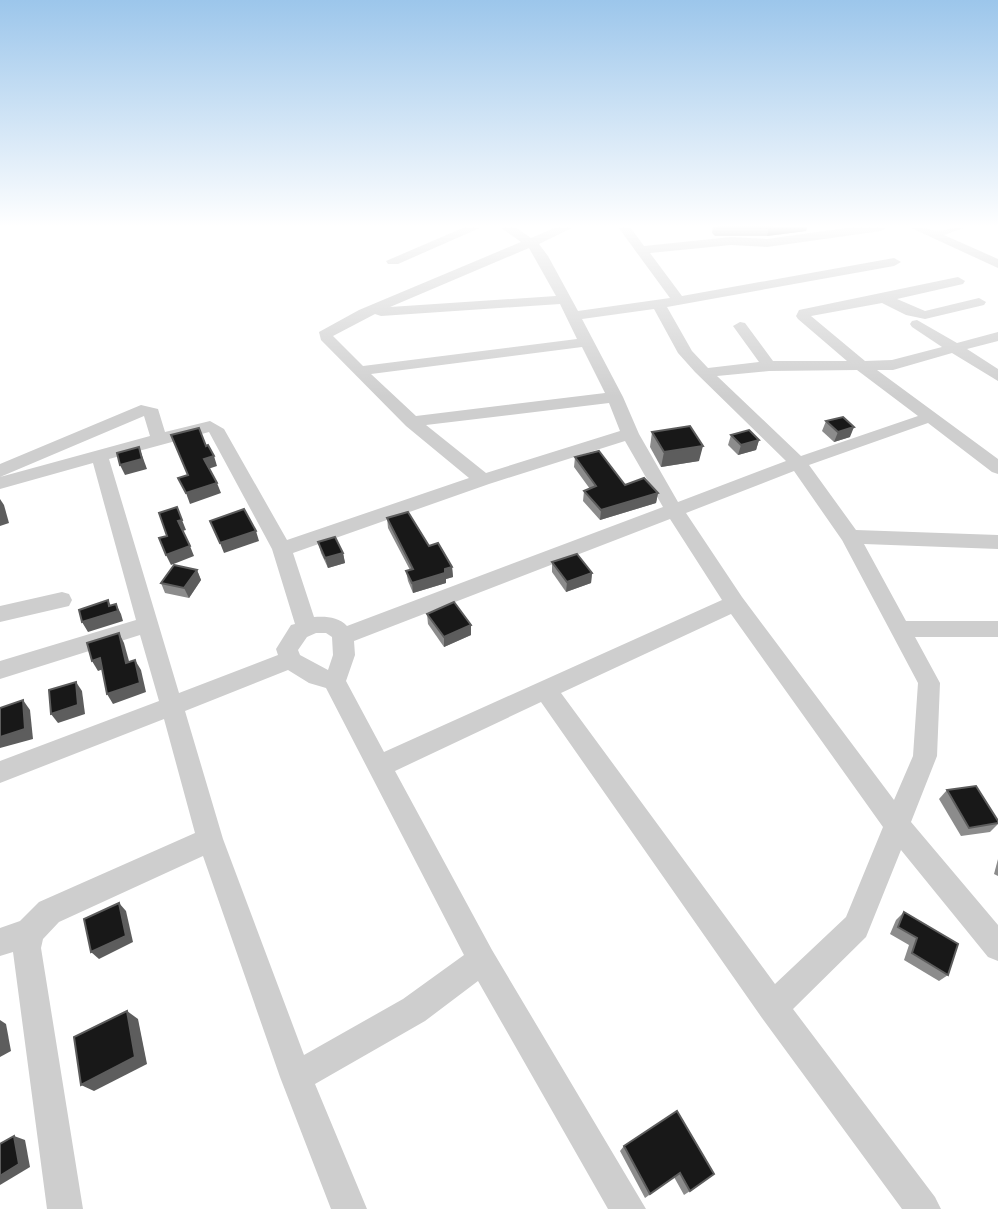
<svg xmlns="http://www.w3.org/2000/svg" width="998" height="1209" font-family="'DejaVu Sans',sans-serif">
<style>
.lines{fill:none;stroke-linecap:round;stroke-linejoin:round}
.minor{fill:#cecece;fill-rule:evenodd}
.wall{fill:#8c8c8c}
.shaded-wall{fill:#5d5d5d}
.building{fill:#181818;stroke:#5d5d5d;stroke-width:2}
</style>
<rect width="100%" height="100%" fill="#fff"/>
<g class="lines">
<!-- minor -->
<g class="minor">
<polygon points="465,227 482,227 398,264 388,264 386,261"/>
<path d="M500 227H515L531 238 557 227H574L539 244 548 256 578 311 670 298 618 227H630L644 246 731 237 767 239 853 227H887L881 231 767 247 731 245 650 253 682 296 894 258 901 262 894 266 667 307 692 351 708 368 759 362 733 326 740 322 745 323 773 361H847L798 319 796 316 799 310 958 277 965 281 963 284 897 299 925 311 979 298 986 302 984 305 925 319 906 315 882 303 811 316 865 361 892 360 942 347 912 327 910 324 912 321 917 320 957 343 998 332V341L967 349 998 369V381L952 353 893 370H877L998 459V474L992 472 928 423 809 465 856 530 998 535V549L864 544 906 621H998V637H915L940 683 937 756 911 822 998 925V961L988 957 901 850 866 937 793 1009 935 1197 941 1209H902L762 1018 541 702 395 771 492 950 646 1209H608L478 981 425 1021 315 1084 367 1209H331L280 1077 203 856 59 922 43 939 41 948 83 1209H47L13 952 0 956V928L20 921 39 902 195 833 164 719 0 783V761L159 701 140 635 0 679V661L136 620 93 463 0 489V477L150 436 144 416 0 477V464L141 405 158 409 165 432 210 421 224 429 287 540 469 478 406 426 321 340 319 332 359 310 521 242ZM529 248 556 296 390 307ZM560 304 577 339 363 366 333 336 375 314 381 316ZM654 309 678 353 695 372 786 461 678 502 639 434 623 397 582 319ZM582 347 605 393 416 416 371 374ZM857 370 918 416 801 456 717 376 769 371ZM609 403 620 431 486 473 426 425ZM209 432 272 549 295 624 291 625 276 649 278 655 179 693 109 459ZM625 441 663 507 347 626C339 617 326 616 314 617L293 553 489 484ZM794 471 842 540 918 683 913 756 894 800 742 597 686 513ZM670 519 722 600 384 752 346 681 355 655 354 641ZM731 614 883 827 846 917 775 984 561 693ZM316 633H326L332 637 333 655 328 670 300 655 298 650 307 637ZM288 670 309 683 326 688 464 955 403 999 304 1055 223 839 185 711Z"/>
<path d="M909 227C918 227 924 228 932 230 941 232 956 227 966 227L944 235 998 259V268Z"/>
<polygon points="62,592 69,594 72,600 69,606 0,622 0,606"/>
</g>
</g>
<!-- wall -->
<g class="wall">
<polygon points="713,227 807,227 806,231 767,236 715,236 712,233"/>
<polygon points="826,421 850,437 834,442 822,431"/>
<polygon points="652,432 699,461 661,467 650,447"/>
<polygon points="731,435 759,440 756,450 738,455 728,445"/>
<polygon points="575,457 625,485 658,493 656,503 600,520 583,501 584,491 590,489 574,467"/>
<polygon points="387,518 429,546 452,567 453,577 446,579 446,583 413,593 408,581 406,571 410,570 388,528"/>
<polygon points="318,542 343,553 345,563 328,568 321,553"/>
<polygon points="552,562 592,573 591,583 566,592 552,572"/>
<polygon points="197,570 201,580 189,598 165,593 161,583"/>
<polygon points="427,614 471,635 444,647 428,624"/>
<polygon points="947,790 998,821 998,824 990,832 961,836 939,799"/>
<polygon points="998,859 998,876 994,874"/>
<polygon points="904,912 948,975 939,981 904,960 909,945 890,934 896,920"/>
<polygon points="624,1146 714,1174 690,1191 684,1195 674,1177 645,1198 620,1151"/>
</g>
<!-- shaded-wall -->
<g class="shaded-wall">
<polygon points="773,227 807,227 806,231 767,236 769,228"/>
<polygon points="854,427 850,437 834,442 838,432"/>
<polygon points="759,440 756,450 738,455 741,445"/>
<polygon points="703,446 699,461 661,467 664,452"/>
<polygon points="139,447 147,469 125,475 120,465"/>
<polygon points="214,456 217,466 208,469 204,459"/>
<polygon points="217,483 221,493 190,504 186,493"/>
<polygon points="658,493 656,503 600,520 601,510"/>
<polygon points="0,499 4,505 9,523 0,526"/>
<polygon points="182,520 186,530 182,531 178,521"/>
<polygon points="256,531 259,541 224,553 220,543"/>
<polygon points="190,546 194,556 171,565 166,555"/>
<polygon points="343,553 345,563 328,568 325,558"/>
<polygon points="452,567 453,577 446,579 446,583 413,593 412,583"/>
<polygon points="197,570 201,580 189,598 184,588"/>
<polygon points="592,573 591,583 566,592 567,582"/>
<polygon points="108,600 113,610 116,604 121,614 123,621 88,632 82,622 109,606"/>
<polygon points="471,625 471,635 444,647 444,637"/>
<polygon points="119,633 124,643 132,672 126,663"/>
<polygon points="100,658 106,668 98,671 92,661"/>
<polygon points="135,660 141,670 146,692 113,704 107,694"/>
<polygon points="76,682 82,691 85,714 58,723 51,714"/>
<polygon points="23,700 30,710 33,739 0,748 0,737"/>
<polygon points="119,903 126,911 133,942 99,959 91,952"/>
<polygon points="127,1011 138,1019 147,1064 94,1091 81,1085"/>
<polygon points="0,1020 6,1024 11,1051 0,1057"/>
<polygon points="14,1136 25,1140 30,1167 0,1185 0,1176"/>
</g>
<!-- building -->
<g class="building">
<polygon points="717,227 773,227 769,228"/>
<polygon points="843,417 854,427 838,432 826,421"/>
<polygon points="690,426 703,446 664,452 652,432"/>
<polygon points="199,428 206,446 208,445 214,456 204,459 217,483 186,493 178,478 188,475 171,435"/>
<polygon points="749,430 759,440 741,445 731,435"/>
<polygon points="139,447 142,459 120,465 117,453"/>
<polygon points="599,451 625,485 644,478 658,493 601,510 584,491 596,486 575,457"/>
<polygon points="177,507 182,520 178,521 190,546 166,555 159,538 167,536 159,513"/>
<polygon points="244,509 256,531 220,543 210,521"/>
<polygon points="408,512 429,546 438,543 452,567 445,569 445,573 412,583 406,571 413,569 387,518"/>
<polygon points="335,537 343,553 325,558 318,542"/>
<polygon points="577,554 592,573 567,582 552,562"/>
<polygon points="174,565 197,570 184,588 161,583"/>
<polygon points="108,600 109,606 116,604 118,611 82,622 79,610"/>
<polygon points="454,602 471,625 444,637 427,614"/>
<polygon points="119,633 126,663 135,660 140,683 107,694 100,658 92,661 87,643"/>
<polygon points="76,682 78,705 51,714 49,690"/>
<polygon points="23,700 25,729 0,737 0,708"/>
<polygon points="976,786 998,821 998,823 969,828 947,790"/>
<polygon points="119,903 126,936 91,952 84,919"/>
<polygon points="904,912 958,944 948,975 912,953 917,938 898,927"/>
<polygon points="127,1011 135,1057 81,1085 74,1037"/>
<polygon points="677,1111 714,1174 690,1191 680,1173 650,1194 624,1146"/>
<polygon points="14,1136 19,1164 0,1176 0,1144"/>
</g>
<!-- sky -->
<linearGradient id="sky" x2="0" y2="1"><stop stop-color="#9cc6eb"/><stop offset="0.57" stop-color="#fff"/><stop offset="1" stop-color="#fff" stop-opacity="0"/></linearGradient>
<rect width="998" height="397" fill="url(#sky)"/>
</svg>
